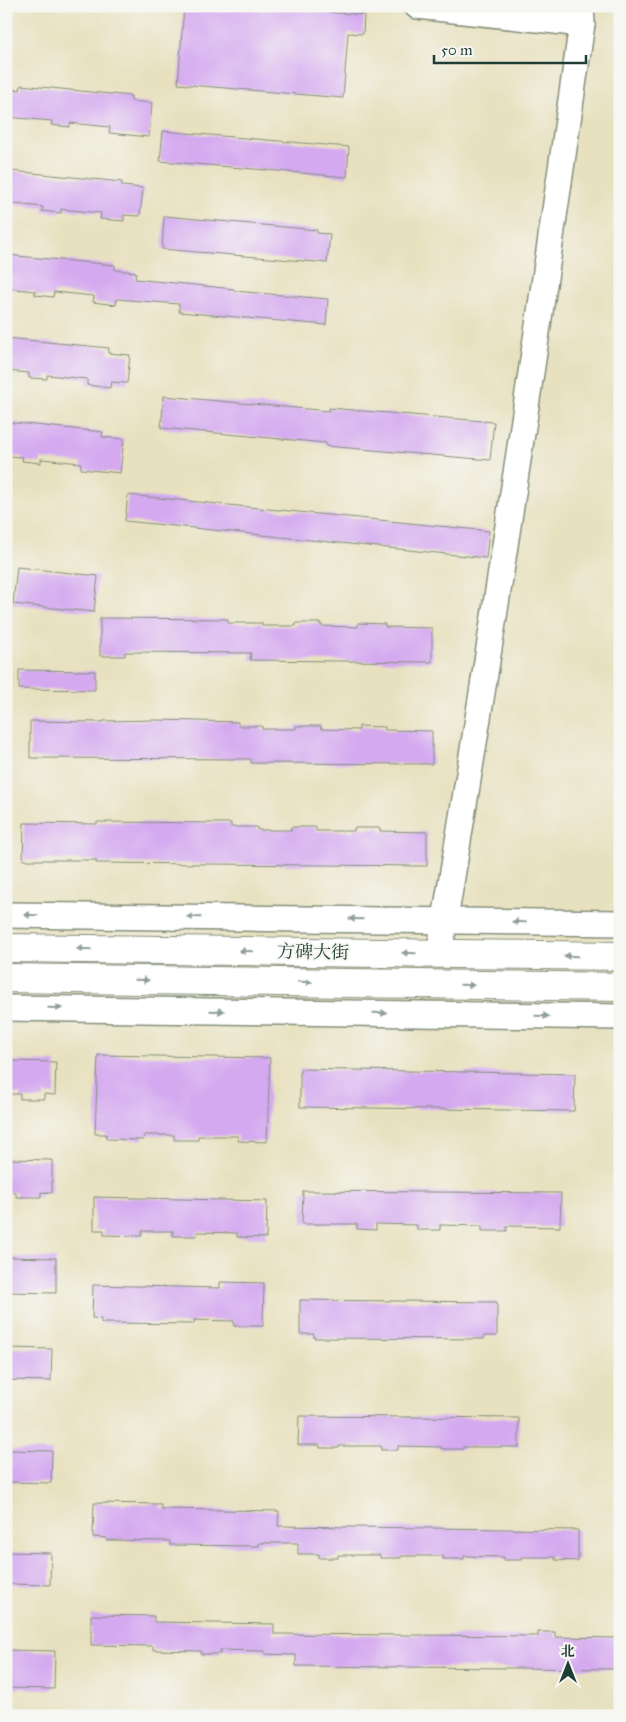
<svg xmlns="http://www.w3.org/2000/svg" width="626" height="1722" font-family="'IM FELL Great Primer','Noto Serif SC',serif">
<style>
.building{fill:#d4a9f0}
.lines{fill:none;stroke-linecap:round;stroke-linejoin:round}
.street-casing{stroke:#848f7a;stroke-width:28}
.secondary-casing{stroke:#848f7a;stroke-width:30}
.street{stroke:#fff;stroke-width:25}
.secondary{stroke:#fff;stroke-width:28}
.oneway{fill:#8f9e9a}
.labels{text-anchor:middle;dominant-baseline:central;stroke-width:4;stroke-linejoin:round;paint-order:stroke}
.street-label{font-size:18px;fill:#1f3d34;stroke:#f6f6f2}
</style>
<rect width="100%" height="100%" fill="#f6f6f2"/>
<filter id="ink" filterUnits="userSpaceOnUse"><feTurbulence type="fractalNoise" baseFrequency=".02" numOctaves="2"/><feDisplacementMap in="SourceGraphic" scale="10" xChannelSelector="R" yChannelSelector="G"/><feConvolveMatrix kernelMatrix="1 2 1 2 8 2 1 2 1" color-interpolation-filters="sRGB"/></filter>
<filter id="wash" filterUnits="userSpaceOnUse"><feTurbulence type="fractalNoise" baseFrequency=".0096" numOctaves="4" result="noise"/><feDisplacementMap in="SourceGraphic" scale="20" xChannelSelector="R" yChannelSelector="G"/><feGaussianBlur stdDeviation="1.12" result="paint"/><feColorMatrix in="noise" values="0 0 0 0 0 0 0 0 0 0 0 0 0 0 0 0 0 1.4 0 .05"/><feComposite in="paint" operator="in"/></filter>
<g filter="url(#wash)">
<rect width="100%" height="100%" fill="#e8e1c0"/>
<g id="blocks">
<!-- building -->
<g class="building">
<polygon points="184,6 255,6 364,15 363,34 348,33 343,98 178,84"/>
<polygon points="21,85 131,96 131,101 152,103 149,137 109,133 110,127 70,123 70,127 51,125 52,121 6,117 6,88 20,90"/>
<polygon points="163,131 349,147 347,177 160,161"/>
<polygon points="12,171 122,182 122,186 143,188 140,216 124,215 124,221 100,219 101,213 61,209 61,213 42,211 43,207 6,203 6,175 12,175"/>
<polygon points="164,216 317,230 317,233 330,234 327,263 162,249"/>
<polygon points="6,255 115,265 115,270 136,272 135,279 234,289 234,291 328,299 326,325 179,312 179,304 117,299 116,305 93,302 94,296 54,292 53,297 35,295 35,291 6,288"/>
<polygon points="6,338 109,348 108,353 130,355 127,383 111,382 110,388 87,385 87,379 47,375 47,379 29,378 29,373 6,371"/>
<polygon points="164,396 329,411 329,408 494,422 490,460 326,446 326,443 161,428"/>
<polygon points="6,422 103,432 102,437 124,439 120,473 81,469 81,463 41,459 41,463 22,461 23,457 6,456"/>
<polygon points="128,495 489,531 486,558 125,521"/>
<polygon points="17,567 98,576 94,612 13,604"/>
<polygon points="100,618 228,619 228,623 262,623 262,626 296,626 296,623 321,623 321,626 358,627 358,623 385,624 385,627 432,628 432,662 250,660 251,653 125,652 125,656 100,656"/>
<polygon points="19,670 95,671 95,690 19,689"/>
<polygon points="157,720 238,722 238,726 262,726 262,729 296,729 296,726 321,726 321,729 359,730 359,726 385,727 385,730 432,731 432,764 251,763 251,759 30,758 30,721 103,722 103,721"/>
<polygon points="97,822 231,823 231,827 257,827 257,830 291,830 291,827 316,827 316,831 354,831 354,828 380,828 380,831 427,832 427,866 96,863 96,860 23,860 24,823 97,824"/>
<polygon points="98,1055 270,1058 267,1142 238,1141 238,1136 198,1136 198,1140 174,1140 174,1135 144,1135 143,1140 106,1139 106,1134 95,1134"/>
<polygon points="6,1061 56,1062 55,1095 44,1094 44,1099 20,1099 20,1094 6,1094"/>
<polygon points="300,1069 575,1074 574,1111 300,1107"/>
<polygon points="6,1159 52,1160 52,1193 41,1192 41,1197 16,1197 16,1192 6,1192"/>
<polygon points="303,1191 561,1193 560,1227 507,1226 507,1231 482,1231 482,1226 440,1225 440,1230 417,1230 417,1225 376,1224 376,1230 357,1229 357,1224 302,1224"/>
<polygon points="94,1197 267,1201 266,1238 237,1237 237,1233 197,1232 197,1236 173,1236 173,1231 142,1231 142,1236 104,1235 104,1230 94,1230"/>
<polygon points="6,1257 56,1258 56,1293 6,1292"/>
<polygon points="220,1282 264,1283 263,1326 234,1326 234,1321 194,1320 194,1324 101,1323 101,1319 92,1318 93,1285 220,1288"/>
<polygon points="300,1300 497,1302 497,1336 484,1336 484,1339 314,1338 314,1334 300,1334"/>
<polygon points="6,1348 52,1349 51,1381 6,1380"/>
<polygon points="299,1416 519,1418 519,1447 463,1447 463,1449 441,1449 441,1447 398,1446 398,1450 381,1450 381,1446 339,1446 339,1448 320,1448 320,1445 298,1445"/>
<polygon points="6,1450 52,1451 51,1483 6,1482"/>
<polygon points="94,1503 161,1504 161,1509 279,1511 278,1526 578,1530 578,1561 555,1560 555,1557 522,1557 522,1560 504,1560 504,1557 464,1556 464,1559 443,1559 443,1556 401,1556 401,1558 380,1558 380,1555 338,1555 338,1558 319,1558 319,1554 298,1554 298,1543 259,1543 259,1546 170,1545 170,1541 106,1540 107,1538 93,1537"/>
<polygon points="6,1552 51,1553 50,1585 6,1584"/>
<polygon points="91,1615 154,1616 154,1622 274,1624 274,1634 538,1636 538,1632 555,1632 555,1637 620,1638 620,1667 619,1669 296,1666 296,1655 265,1654 265,1651 220,1650 220,1654 201,1654 201,1651 153,1650 153,1646 91,1645"/>
<polygon points="6,1650 55,1651 54,1689 6,1688"/>
</g>
</g>
</g>
<g filter="url(#ink)">
<use href="#blocks" fill-opacity="0" stroke="#848f7a" stroke-width="1"/>
<g class="lines">
<!-- street casing -->
<g class="street-casing">
<g id="street">
<polyline points="417,6 582,24"/>
<polyline points="6,915 620,923"/>
<path d="M439 954C492 645 537 335 582 24L581 6"/>
<polyline points="6,1008 620,1017"/>
</g>
</g>
<!-- secondary casing -->
<g class="secondary-casing">
<g id="secondary">
<polyline points="6,948 620,956"/>
<polyline points="6,978 620,987"/>
</g>
</g>
<!-- street -->
<use href="#street" class="street"/>
<!-- secondary -->
<use href="#secondary" class="secondary"/>
</g>
<!-- one-way arrows -->
<defs><path id="oneway-solid" d="M-6-.8H1V-3.2L6.5 0L1 3.2V.8H-6Z" transform="scale(1.25)"/></defs>
<g class="oneway">
<use href="#oneway-solid" transform="translate(31 915) rotate(-179)"/>
<use href="#oneway-solid" transform="translate(194 917) rotate(-179)"/>
<use href="#oneway-solid" transform="translate(356 919) rotate(-179)"/>
<use href="#oneway-solid" transform="translate(519 922) rotate(-179)"/>
<use href="#oneway-solid" transform="translate(84 949) rotate(-179)"/>
<use href="#oneway-solid" transform="translate(246 951) rotate(-179)"/>
<use href="#oneway-solid" transform="translate(409 953) rotate(-179)"/>
<use href="#oneway-solid" transform="translate(571 956) rotate(-179)"/>
<use href="#oneway-solid" transform="translate(142 980) rotate(1)"/>
<use href="#oneway-solid" transform="translate(305 982) rotate(1)"/>
<use href="#oneway-solid" transform="translate(467 985) rotate(1)"/>
<use href="#oneway-solid" transform="translate(55 1008) rotate(1)"/>
<use href="#oneway-solid" transform="translate(217 1011) rotate(1)"/>
<use href="#oneway-solid" transform="translate(380 1013) rotate(1)"/>
<use href="#oneway-solid" transform="translate(542 1016) rotate(1)"/>
</g>
</g>
<g class="labels">
<!-- street labels -->
<g class="street-label">
<text transform="translate(313 952) rotate(1)">方碑大街</text>
</g>
</g>
<!-- margin -->
<rect width="626" height="1722" fill="none" stroke="#f6f6f2" stroke-width="25"/>
<!-- north arrow -->
<g transform="translate(568 1664)" stroke="#f6f6f2" stroke-width="4" paint-order="stroke">
<path d="M0-4L9 19L0 12L-9 19Z" fill="#1f3d34"/>
<text y="-8" font-size="14" font-weight="bold" text-anchor="middle" fill="#1f3d34">北</text>
</g>
<!-- scale -->
<path d="M434 55v8h152v-8" fill="none" stroke="#1f3d34" stroke-width="2.5"/>
<text x="441" y="55" font-size="15" fill="#1f3d34" stroke="#f6f6f2" stroke-width="4" paint-order="stroke">50 m</text>
</svg>
